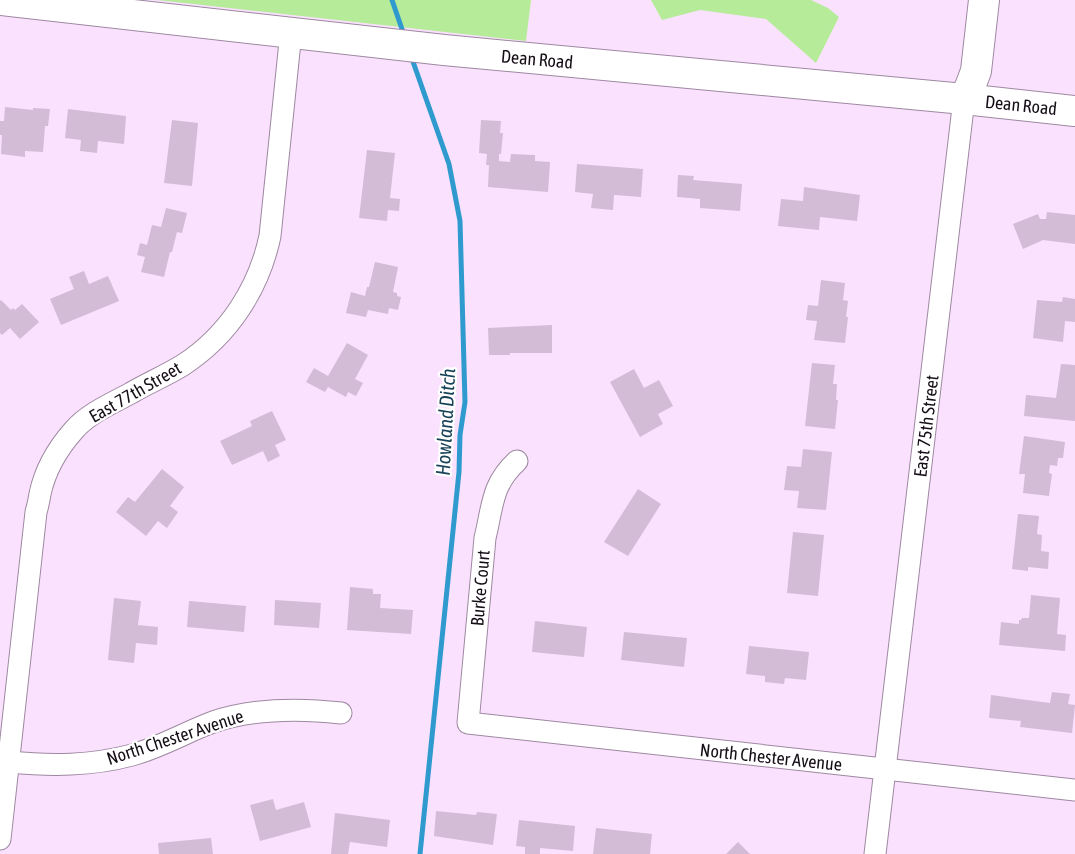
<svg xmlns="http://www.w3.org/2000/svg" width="1075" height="854" font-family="'Asap Condensed',sans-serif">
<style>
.green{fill:#b6eb9a}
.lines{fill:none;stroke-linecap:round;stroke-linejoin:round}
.stream{stroke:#2f9acd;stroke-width:5}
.building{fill:#d2bcd6}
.street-casing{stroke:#9e88a1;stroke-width:23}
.secondary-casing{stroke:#9e88a1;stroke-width:32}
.street{stroke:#fff;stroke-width:21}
.secondary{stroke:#fff;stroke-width:30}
.labels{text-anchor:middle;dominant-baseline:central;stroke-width:4.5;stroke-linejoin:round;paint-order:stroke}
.street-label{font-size:18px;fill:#160e17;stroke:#fff}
.water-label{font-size:20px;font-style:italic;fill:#174258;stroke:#fff}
</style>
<rect width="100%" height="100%" fill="#fae2fe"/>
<!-- green -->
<g class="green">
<polygon points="157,0 531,0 526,41"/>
<polygon points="651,0 811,0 828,8 839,17 816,63 766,19 700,10 662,20"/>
</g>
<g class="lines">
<!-- stream -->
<g class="stream">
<polyline points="392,0 404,35"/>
<polyline points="411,56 449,164 460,221 465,402 460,435 459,472 420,854"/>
</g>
</g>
<!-- building -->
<g class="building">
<polygon points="5,107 33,110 33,108 50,109 48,126 45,126 43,152 25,151 25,157 1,154 2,135 0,135 0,121 4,121"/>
<polygon points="68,109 126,116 124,144 98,141 97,153 80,151 81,140 65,138"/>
<polygon points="172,120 198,123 192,186 164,183"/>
<polygon points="481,120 501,121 500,133 503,133 501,154 499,154 499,161 510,162 511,154 535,155 535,161 550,162 548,192 488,187 489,165 486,165 487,154 479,153"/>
<polygon points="367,150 395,153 390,198 400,199 399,211 388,210 387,221 359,218"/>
<polygon points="577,164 643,169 641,197 614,195 613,210 591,208 593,194 575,192"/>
<polygon points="678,175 694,176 693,180 742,184 740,211 700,208 700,199 677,197"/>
<polygon points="804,187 860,195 857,221 820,217 819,230 778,226 781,199 803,201"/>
<polygon points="166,208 187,213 182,233 177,232 172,252 170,252 164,277 141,272 145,257 137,255 140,243 147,245 152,225 161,227"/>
<polygon points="1047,212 1075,215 1075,244 1043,240 1023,249 1013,224 1038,214 1040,219 1046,219"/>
<polygon points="375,262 398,267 393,292 397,293 397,296 401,297 398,310 389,308 388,314 368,310 366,317 346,313 351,292 365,296 367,287 369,287"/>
<polygon points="84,271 89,284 108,276 119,301 61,325 50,299 74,289 69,277"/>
<polygon points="821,280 845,283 843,300 848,301 846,317 848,317 845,343 814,340 817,321 806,320 808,305 818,306"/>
<polygon points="1063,297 1075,299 1075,322 1065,321 1063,342 1033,338 1037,300 1062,302"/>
<polygon points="1,300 11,310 13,308 15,310 22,304 39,322 20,339 10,328 2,335 0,333 0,301"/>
<polygon points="552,325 552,353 510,353 510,355 489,355 488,328"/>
<polygon points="347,343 368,355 355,379 363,383 356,396 348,392 346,397 328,387 325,392 306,382 314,368 328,376"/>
<polygon points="812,363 835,365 833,384 837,384 836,400 838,400 835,429 805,426"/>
<polygon points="1061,364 1075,365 1075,421 1024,416 1026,395 1056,398"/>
<polygon points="634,369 644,388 659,380 673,406 658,414 663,424 640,437 610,382"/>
<polygon points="272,411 286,440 275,445 280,456 268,462 263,451 232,465 220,441 252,426 250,421"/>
<polygon points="1024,436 1065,442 1063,458 1058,458 1057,466 1050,465 1049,473 1052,474 1049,496 1023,493 1025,474 1019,474"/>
<polygon points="803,449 832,452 826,510 797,508 799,491 784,490 787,466 801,467"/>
<polygon points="162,469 184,487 170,506 178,512 167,528 158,521 146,536 116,512 128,497 135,502"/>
<polygon points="638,489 661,504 628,556 604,542"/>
<polygon points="1018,514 1039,516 1037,534 1042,535 1041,551 1049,552 1048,569 1028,567 1028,571 1012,569"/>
<polygon points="793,532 824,535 818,596 787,593"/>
<polygon points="350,587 373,589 373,594 381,594 380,608 413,610 411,634 347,630"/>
<polygon points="1031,595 1060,598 1057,634 1066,635 1065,651 999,645 1001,622 1019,624 1019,620 1021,620 1022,618 1029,618"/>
<polygon points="114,598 141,601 138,625 158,627 157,645 136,643 134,663 108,660"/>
<polygon points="275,600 321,603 319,628 274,625"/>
<polygon points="189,601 246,606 244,632 187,627"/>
<polygon points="535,621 587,627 584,657 532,652"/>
<polygon points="624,632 687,638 684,667 621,660"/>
<polygon points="749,646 809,652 806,680 785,678 784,684 765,682 765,676 746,674"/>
<polygon points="1052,692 1070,694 1068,704 1075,705 1072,733 1020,727 1021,721 989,718 991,695 1050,703"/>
<polygon points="273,799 276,810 304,802 311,827 260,841 250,805"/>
<polygon points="436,811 476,815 477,812 497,814 493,845 434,836"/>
<polygon points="335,813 390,820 387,847 350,842 348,854 331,854"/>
<polygon points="519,820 575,826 573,851 540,848 540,854 525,854 525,847 516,846"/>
<polygon points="596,828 652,834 650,854 593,854"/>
<polygon points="211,838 213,854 159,854 158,843"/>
<polygon points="738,842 750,854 726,854"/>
</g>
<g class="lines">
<!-- street casing -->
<g class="street-casing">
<g id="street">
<path d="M517 461C491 485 493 506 485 538L468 723 1075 790"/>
<path d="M9 762C51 766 91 766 132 755 161 747 186 732 213 722 255 708 298 708 341 713"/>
<path d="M0 839 36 512C38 506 39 500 40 494 45 470 58 448 74 430 89 413 111 404 131 393 148 383 167 375 183 365 229 335 259 288 270 236L291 32"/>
<polyline points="875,854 964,99"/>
</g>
</g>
<!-- secondary casing -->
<g class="secondary-casing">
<g id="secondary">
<polyline points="0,0 444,50 964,99 1075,111"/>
<polyline points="964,99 970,87 976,71 984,0"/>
</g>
</g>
<!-- street -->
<use href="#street" class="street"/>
<!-- secondary -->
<use href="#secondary" class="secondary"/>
</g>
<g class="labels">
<!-- street labels -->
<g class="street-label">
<text transform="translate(537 59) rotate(5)">Dean Road</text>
<text transform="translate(1021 105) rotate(6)">Dean Road</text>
<text transform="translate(135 392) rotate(-30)">East 77th Street</text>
<text transform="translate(926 426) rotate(-83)">East 75th Street</text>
<text transform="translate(480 588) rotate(-85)">Burke Court</text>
<text transform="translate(175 737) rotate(-18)">North Chester Avenue</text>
<text transform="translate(771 757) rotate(6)">North Chester Avenue</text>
</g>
<!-- water labels -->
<g class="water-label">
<text transform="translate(445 422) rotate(-87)">Howland Ditch</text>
</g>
</g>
</svg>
